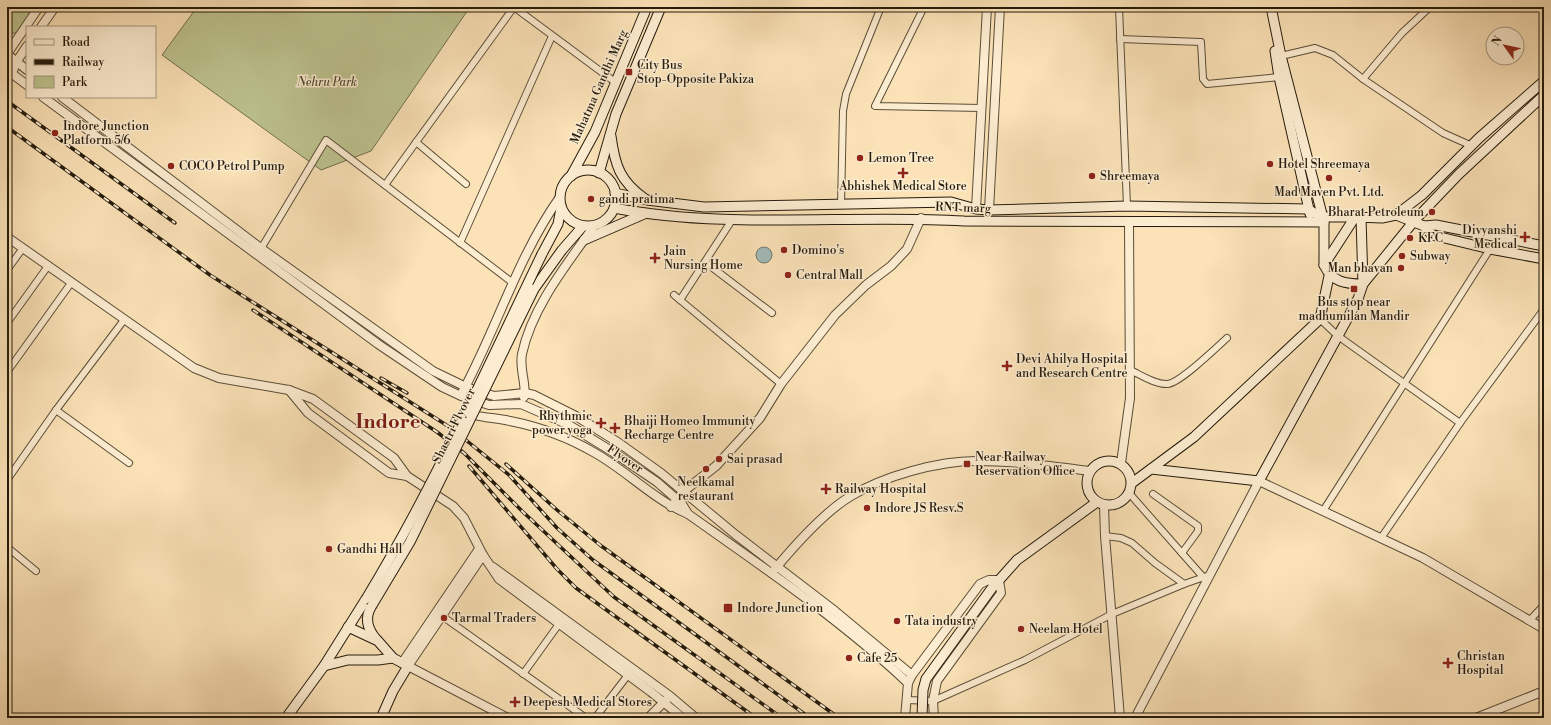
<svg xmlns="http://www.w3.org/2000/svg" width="1551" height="725" font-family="'Libre Bodoni',serif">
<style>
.green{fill:#bdc38f;stroke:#716f4e}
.water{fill:#a3bbb9;stroke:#717b74}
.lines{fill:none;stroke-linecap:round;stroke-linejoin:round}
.minor-casing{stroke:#5a4d38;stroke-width:8}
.tertiary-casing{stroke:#5a4d38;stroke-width:10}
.secondary-casing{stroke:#251b0d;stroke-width:11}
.minor{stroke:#fcecd0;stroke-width:6}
.tertiary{stroke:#fcecd0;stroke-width:8}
.secondary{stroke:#fcecd0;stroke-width:9}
.rail-casing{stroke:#251b0d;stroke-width:3.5}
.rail{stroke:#fcecd0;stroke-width:2;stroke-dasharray:6;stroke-linecap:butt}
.secondary-bridge-casing{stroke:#251b0d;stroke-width:11;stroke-linecap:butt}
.secondary-bridge{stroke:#fcecd0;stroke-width:9}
.poi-dot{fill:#8f2418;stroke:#fcecd0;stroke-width:1.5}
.labels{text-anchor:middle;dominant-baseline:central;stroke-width:3;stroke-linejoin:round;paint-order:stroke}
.poi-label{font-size:12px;fill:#251b0d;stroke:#fcecd0;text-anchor:start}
.park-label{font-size:12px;font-style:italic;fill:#534d34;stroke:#fcecd0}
.street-label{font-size:12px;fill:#251b0d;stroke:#fcecd0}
.town-label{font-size:20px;font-weight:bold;fill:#7a1f14;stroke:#fcecd0}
</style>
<rect width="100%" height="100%" fill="#fbe2b7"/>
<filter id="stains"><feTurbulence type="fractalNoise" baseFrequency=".005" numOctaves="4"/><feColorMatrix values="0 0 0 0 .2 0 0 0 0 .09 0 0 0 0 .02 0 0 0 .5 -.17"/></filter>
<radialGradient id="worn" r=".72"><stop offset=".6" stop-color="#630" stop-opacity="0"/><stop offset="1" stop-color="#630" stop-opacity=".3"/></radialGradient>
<!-- green -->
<g class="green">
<polygon points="7,7 43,7 22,32 7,34"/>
<polygon points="197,7 470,7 371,151 321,170 162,55"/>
</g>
<!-- water -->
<circle class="water" cx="764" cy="255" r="8"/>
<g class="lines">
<!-- minor casing -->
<g class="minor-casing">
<g id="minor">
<polyline points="514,7 615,82"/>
<polyline points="924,7 875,106 982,108"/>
<polyline points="1119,7 1127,206"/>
<polyline points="1120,39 1201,42 1203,79 1207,84 1279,77"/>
<polyline points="1281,56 1315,48 1333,55 1363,79 1443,133 1472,146"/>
<polyline points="1363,79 1402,33 1430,7"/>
<polyline points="416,142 466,184"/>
<polyline points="385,185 514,7"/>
<polyline points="841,205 843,111 846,94 881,7"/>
<polyline points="460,243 552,36"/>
<polyline points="259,252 326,140 513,283"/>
<polyline points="705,262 772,313"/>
<polyline points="7,270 23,248"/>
<polyline points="674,295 781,384"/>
<polyline points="680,300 732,220"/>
<polyline points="1320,319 1338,336 1460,423"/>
<polyline points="7,323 48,266"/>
<path d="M1130 370C1141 375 1156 385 1168 384 1181 382 1216 348 1227 338"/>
<polyline points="7,372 71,283"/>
<polyline points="56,410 129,463"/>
<polyline points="7,480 56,410 124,320"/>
<polyline points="1129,493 1203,577"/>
<polyline points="1153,494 1198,526 1198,531 1182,553"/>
<polyline points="1323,511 1490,249"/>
<polyline points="1105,536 1121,538 1132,543 1155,563 1184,584"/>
<polyline points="1381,538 1460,423 1544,309"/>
<polyline points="7,547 36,571"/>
<polyline points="442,616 586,718"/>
<polyline points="1529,621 1544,605"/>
<polyline points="523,674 559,624"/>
<polyline points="906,700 933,701 1025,660 1112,614 1184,584 1210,575"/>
<polyline points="595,718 628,675"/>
</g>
</g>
<!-- tertiary casing -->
<g class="tertiary-casing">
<g id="tertiary">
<polyline points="41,27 55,7"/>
<polyline points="7,54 39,7"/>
<polyline points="7,54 27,70"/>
<polyline points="7,70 27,85"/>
<polyline points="12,73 17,61 27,46"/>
<path d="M43 97 378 344 442 387 461 396 489 405 521 404 569 425 613 452 657 482 682 504 688 514C763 567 841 620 908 683"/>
<polyline points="62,97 262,249 433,371 466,387 494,396 525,393 534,395 576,416 619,443 661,473 736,535 835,611 912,675"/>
<polyline points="976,209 987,7"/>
<polyline points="989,210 1000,7"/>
<polyline points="7,237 194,368 219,378 289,390 313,399 394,458 407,476"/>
<polyline points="289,390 308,413 389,473 407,476 453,506 464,518 483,555 499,579 651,692 683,718"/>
<path d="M463 391C497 328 518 256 560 197"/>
<path d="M524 397C527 386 519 368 522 354 532 307 567 264 594 226"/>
<path d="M474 415C485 418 498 418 510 421 540 427 568 437 595 453 627 471 654 500 688 514"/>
<polyline points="1121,463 1130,398 1129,222"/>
<polyline points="1104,505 1105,536 1120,718"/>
<polyline points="671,507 684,491 716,466 760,418 781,384 835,315 866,285 891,266 907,249 921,218"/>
<polyline points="483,555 408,666 508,718"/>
<polyline points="493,567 670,696 696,718"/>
<path d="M775 569C795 545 824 512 851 496 884 476 938 461 976 461 1014 461 1052 466 1090 471"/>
<polyline points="402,663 479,549"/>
<polyline points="648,718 667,699"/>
<polyline points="905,718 908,683 912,675 980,584 989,580 999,580 1001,593 937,681 933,701 934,718"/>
<polyline points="1135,718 1259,481 1423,558 1544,629"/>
<polyline points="1476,718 1544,691"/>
</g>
</g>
<!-- secondary casing -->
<g class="secondary-casing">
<g id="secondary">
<polyline points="1271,7 1281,56 1324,222 1324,265"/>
<polyline points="1275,51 1279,77 1310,214"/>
<path d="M611 136C615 166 620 181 645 199"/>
<circle cx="588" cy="198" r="28"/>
<polyline points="599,173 616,114 661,7"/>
<polyline points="571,176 595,132 647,7"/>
<polyline points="615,193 647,200 704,207 951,202 976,209 989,210 1127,206 1308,209 1321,217 1355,217"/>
<path d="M614 208C729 230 848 214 964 221L1324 222"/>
<polyline points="1396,215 1424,226 1432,235 1490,249 1544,259"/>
<path d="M1361 217 1363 284C1345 284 1332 282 1324 265L1355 217 1382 218 1396 215 1422 195 1479 138 1544 81"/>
<polyline points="1424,226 1436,225 1544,246"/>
<polyline points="584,240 644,214"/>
<polyline points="542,254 558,224 561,208"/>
<polyline points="534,289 562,250 583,226"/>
<circle cx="1109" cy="483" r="22"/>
<polyline points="1151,469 1259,481 1358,299 1363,284 1414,221 1459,174 1544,95"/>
<polyline points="1132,483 1194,437 1320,319 1329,276"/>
<polyline points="992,588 1017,560 1097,502"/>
<path d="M371 607C364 619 368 630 377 640"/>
<polyline points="348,627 378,641 393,658 408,666 393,691 381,718"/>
<polyline points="324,666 348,660 378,660 393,658"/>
<polyline points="286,718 324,666 366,599"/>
</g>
</g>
<!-- minor -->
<use href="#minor" class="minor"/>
<!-- tertiary -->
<use href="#tertiary" class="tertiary"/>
<!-- secondary -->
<use href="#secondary" class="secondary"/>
<!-- rail casing -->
<g class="rail-casing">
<g id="rail">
<polyline points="7,101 175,223"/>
<polyline points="7,127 210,275 451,428 509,475 557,528 593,560 810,718"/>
<polyline points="253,310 437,432 464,453 522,511 614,597 782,718"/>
<polyline points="381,378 407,393"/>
<polyline points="506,464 557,510 600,545 839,718"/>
<polyline points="469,466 557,569 576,588 756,718"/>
</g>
</g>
<!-- rail -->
<use href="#rail" class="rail"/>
<!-- secondary-bridge casing -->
<g class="secondary-bridge-casing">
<g id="secondary-bridge">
<path d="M366 599C433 489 486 370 542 254"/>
<polyline points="371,607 410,542 534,289"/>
<polyline points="922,718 923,690 926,679 992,588"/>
</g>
</g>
<!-- secondary-bridge -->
<use href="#secondary-bridge" class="secondary-bridge"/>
</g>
<!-- markers -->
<g class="poi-dot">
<rect x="625" y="68" width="8" height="8" rx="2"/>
<circle cx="55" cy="133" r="4"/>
<circle cx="860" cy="158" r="4"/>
<circle cx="1270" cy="164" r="4"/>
<circle cx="171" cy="166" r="4"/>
<path d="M901 167h4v4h4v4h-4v4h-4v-4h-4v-4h4z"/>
<circle cx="1092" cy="176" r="4"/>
<circle cx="1329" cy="178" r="4"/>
<circle cx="591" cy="199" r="4"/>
<circle cx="1432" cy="212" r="4"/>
<path d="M1523 231h4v4h4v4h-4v4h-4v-4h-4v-4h4z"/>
<circle cx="1410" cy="238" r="4"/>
<circle cx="784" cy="250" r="4"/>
<circle cx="1402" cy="256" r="4"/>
<path d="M653 252h4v4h4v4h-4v4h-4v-4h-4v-4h4z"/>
<circle cx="1401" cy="268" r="4"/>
<circle cx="788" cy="275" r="4"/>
<rect x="1350" y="285" width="8" height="8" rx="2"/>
<path d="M1005 360h4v4h4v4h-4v4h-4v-4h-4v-4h4z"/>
<path d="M599 417h4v4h4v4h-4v4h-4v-4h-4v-4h4z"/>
<path d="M613 422h4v4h4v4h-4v4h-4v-4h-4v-4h4z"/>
<circle cx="719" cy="459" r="4"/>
<rect x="963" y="460" width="8" height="8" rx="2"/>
<circle cx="706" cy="469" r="4"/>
<path d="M824 483h4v4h4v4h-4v4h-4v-4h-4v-4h4z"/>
<circle cx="867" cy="508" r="4"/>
<circle cx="329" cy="549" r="4"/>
<rect x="723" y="603" width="10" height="10" rx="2"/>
<circle cx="444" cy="618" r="4"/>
<circle cx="897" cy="621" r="4"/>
<circle cx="1021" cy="629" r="4"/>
<circle cx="849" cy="658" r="4"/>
<path d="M1446 657h4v4h4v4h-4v4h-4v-4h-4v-4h4z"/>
<path d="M513 696h4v4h4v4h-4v4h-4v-4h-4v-4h4z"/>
</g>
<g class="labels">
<!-- poi labels -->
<g class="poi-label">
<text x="637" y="65">City Bus<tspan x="637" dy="14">Stop-Opposite Pakiza</tspan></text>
<text x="63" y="126">Indore Junction<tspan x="63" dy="14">Platform 5/6</tspan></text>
<text x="868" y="158">Lemon Tree</text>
<text x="1278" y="164">Hotel Shreemaya</text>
<text x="179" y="166">COCO Petrol Pump</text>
<text x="1100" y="176">Shreemaya</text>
<text x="903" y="186" text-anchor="middle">Abhishek Medical Store</text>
<text x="1329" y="192" text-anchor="middle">Mad Maven Pvt. Ltd.</text>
<text x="599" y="199">gandi pratima</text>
<text x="1424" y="212" text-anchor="end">Bharat Petroleum</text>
<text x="1517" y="230" text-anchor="end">Divyanshi<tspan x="1517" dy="14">Medical</tspan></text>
<text x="1418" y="238">KFC</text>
<text x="792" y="250">Domino's</text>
<text x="664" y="251">Jain<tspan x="664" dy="14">Nursing Home</tspan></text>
<text x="1410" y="256">Subway</text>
<text x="1393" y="268" text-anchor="end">Man bhavan</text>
<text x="796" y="275">Central Mall</text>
<text x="1354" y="302" text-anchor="middle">Bus stop near<tspan x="1354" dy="14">madhumilan Mandir</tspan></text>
<text x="1016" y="359">Devi Ahilya Hospital<tspan x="1016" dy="14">and Research Centre</tspan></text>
<text x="592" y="416" text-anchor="end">Rhythmic<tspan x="592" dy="14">power yoga</tspan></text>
<text x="624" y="421">Bhaiji Homeo Immunity<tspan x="624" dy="14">Recharge Centre</tspan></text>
<text x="975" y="457">Near Railway<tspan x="975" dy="14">Reservation Office</tspan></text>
<text x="727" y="459">Sai prasad</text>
<text x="706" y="482" text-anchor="middle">Neelkamal<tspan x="706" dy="14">restaurant</tspan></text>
<text x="835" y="489">Railway Hospital</text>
<text x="875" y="508">Indore JS Resv.S</text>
<text x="337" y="549">Gandhi Hall</text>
<text x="737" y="608">Indore Junction</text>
<text x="452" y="618">Tarmal Traders</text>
<text x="905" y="621">Tata industry</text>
<text x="1029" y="629">Neelam Hotel</text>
<text x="1457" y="656">Christan<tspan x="1457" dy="14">Hospital</tspan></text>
<text x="857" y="658">Cafe 25</text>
<text x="523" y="702">Deepesh Medical Stores</text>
</g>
<!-- park labels -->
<g class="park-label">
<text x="327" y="82">Nehru Park</text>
</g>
<!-- street labels -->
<g class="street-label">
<text transform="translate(599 87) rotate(-66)">Mahatma Gandhi Marg</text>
<text transform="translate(963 208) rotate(2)">RNT marg</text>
<text transform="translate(454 426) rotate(-64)">Shastri Flyover</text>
<text transform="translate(625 459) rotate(34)">Flyover</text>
</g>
<!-- town labels -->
<g class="town-label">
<text x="388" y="422">Indore</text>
</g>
</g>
<!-- margin -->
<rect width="1551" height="725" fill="none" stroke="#fbe2b7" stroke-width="24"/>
<rect x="8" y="8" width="1535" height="709" fill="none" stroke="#251b0d" stroke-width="2"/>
<rect x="12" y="12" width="1527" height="701" fill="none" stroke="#251b0d"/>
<!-- legend -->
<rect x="26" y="26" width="130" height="72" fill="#fcecd0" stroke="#a69882"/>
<rect x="34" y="39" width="20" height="6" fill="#fcecd0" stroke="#a69882"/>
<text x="62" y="46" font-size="12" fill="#251b0d">Road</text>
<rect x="34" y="59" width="20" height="6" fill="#251b0d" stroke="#a69882"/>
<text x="62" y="66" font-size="12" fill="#251b0d">Railway</text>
<rect x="34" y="76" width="20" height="12" fill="#bdc38f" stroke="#a69882"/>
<text x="62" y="86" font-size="12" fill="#251b0d">Park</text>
<!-- north arrow -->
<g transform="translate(1505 46) rotate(303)"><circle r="19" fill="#fcecd0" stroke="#a69882"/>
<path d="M0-3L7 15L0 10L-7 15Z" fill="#8f2418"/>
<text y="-6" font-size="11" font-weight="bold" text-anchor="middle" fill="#251b0d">N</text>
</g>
<rect width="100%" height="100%" filter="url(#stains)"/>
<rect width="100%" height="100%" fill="url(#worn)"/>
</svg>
